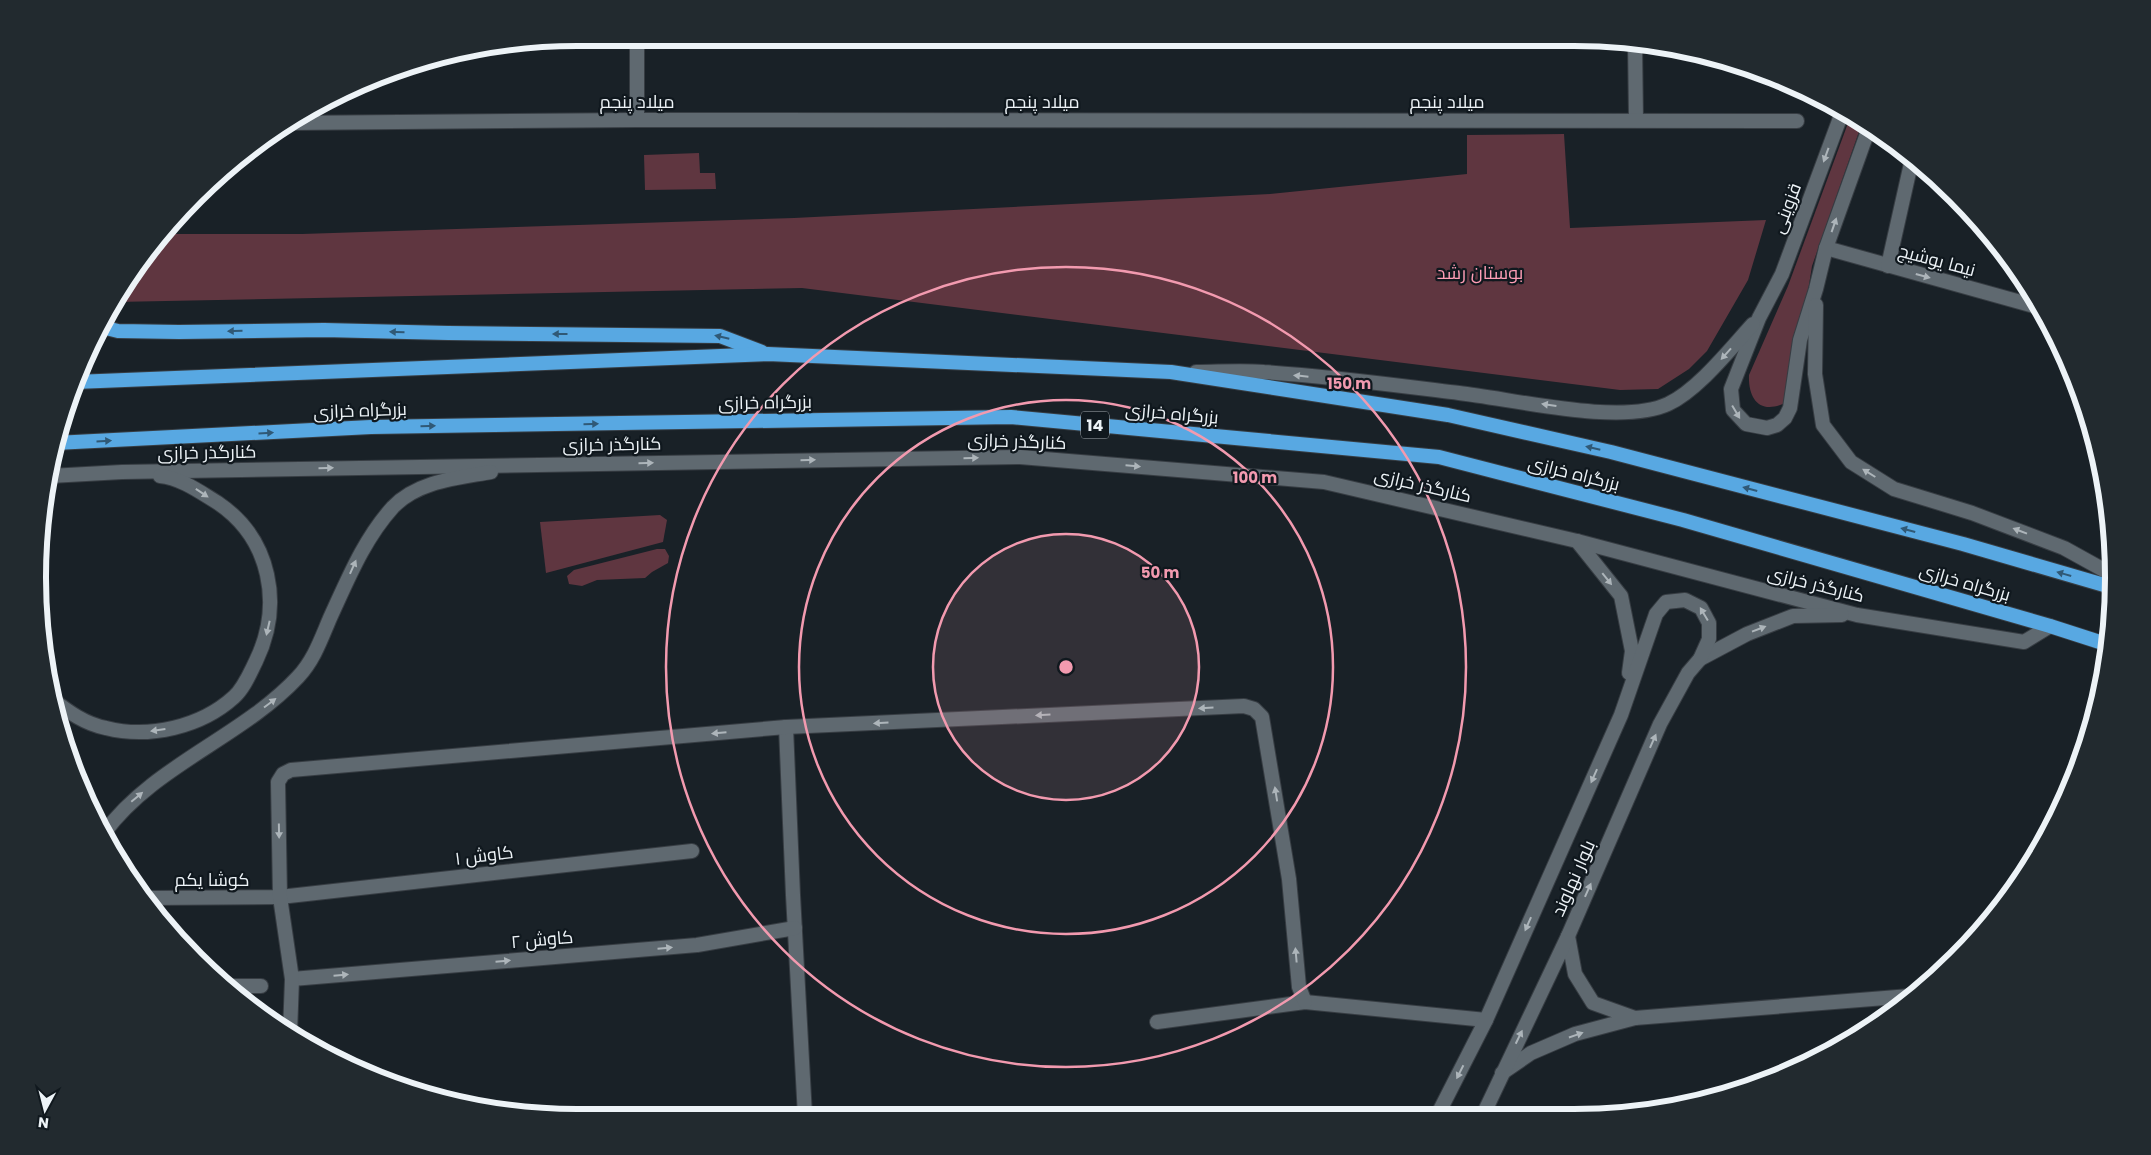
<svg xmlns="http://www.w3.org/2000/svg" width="2151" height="1155" font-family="Poppins,Cairo,sans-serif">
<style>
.green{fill:#5f3640}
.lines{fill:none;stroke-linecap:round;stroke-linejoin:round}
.minor-casing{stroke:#373d43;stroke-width:16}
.tertiary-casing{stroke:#373d43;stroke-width:16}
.trunk-casing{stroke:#373d43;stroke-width:16}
.minor{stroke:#5f6970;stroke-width:14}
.tertiary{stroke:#5f6970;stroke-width:14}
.trunk{stroke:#58a8e2;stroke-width:14}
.oneway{fill:#adb5ba}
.oneway2{fill:#305976}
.ring{fill:none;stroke:#f29aaf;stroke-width:2.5}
.labels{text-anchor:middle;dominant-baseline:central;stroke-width:4.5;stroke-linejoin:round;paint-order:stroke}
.shield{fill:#10181e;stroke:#abb1b6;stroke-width:1}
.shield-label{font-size:16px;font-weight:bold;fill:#edf3f7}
.street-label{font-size:18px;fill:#edf3f7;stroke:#10181e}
.park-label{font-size:18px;fill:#ff9eb6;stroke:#10181e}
.rim{fill:none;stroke:#edf3f7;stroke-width:6}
.centre{fill:#f29aaf;stroke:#10181e;stroke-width:2.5}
.ring-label{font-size:15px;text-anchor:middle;font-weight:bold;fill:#f29aaf;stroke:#10181e;stroke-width:4.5;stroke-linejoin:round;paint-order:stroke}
</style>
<rect width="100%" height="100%" fill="#192127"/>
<!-- green -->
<g class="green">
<path d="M1851 115 1862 123 1812 266 1799 348 1785 403C1760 415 1748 399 1749 375L1788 286Z"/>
<polygon points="1564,134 1570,228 1766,220 1748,280 1707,351 1689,369 1658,389 1620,390 802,288 115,302 128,278 162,234 302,234 794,218 1270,194 1467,174 1467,135"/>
<polygon points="699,153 700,173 715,173 716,189 645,190 644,155"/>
<polygon points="660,515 667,520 663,542 546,573 540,522"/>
<polygon points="657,549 665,549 669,556 668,563 652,572 645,578 597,580 582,586 569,584 567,576 574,570"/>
</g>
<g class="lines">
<!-- minor casing -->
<g class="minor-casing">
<g id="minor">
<polyline points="1635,43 1636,120"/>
<polyline points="637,120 637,38"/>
<polyline points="288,123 637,120 1797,121"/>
<polyline points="1826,248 2038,307"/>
<polyline points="1888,266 1912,159"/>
<polyline points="786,727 793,895 805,1116"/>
<polyline points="145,898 280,897 692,851"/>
<polyline points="292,979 697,945 795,928"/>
<polyline points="227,986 261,986"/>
<polyline points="1635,1018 1910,996"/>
<polyline points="1157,1022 1305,1002 1486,1020"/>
<polyline points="290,1033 292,979 280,897 278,782 283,774 291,770 786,727 1244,706 1254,709 1262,717 1289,879 1299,987 1305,1002"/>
<polyline points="1502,1073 1531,1053 1575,1034 1635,1018 1593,1003 1575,974 1568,936"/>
</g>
</g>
<!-- tertiary casing -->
<g class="tertiary-casing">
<g id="tertiary">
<polyline points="1843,110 1782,274 1759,318 1731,389 1733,410 1746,424 1767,428 1777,425 1785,418 1790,408 1800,340 1816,289 1826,248 1869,128"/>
<polyline points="1816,305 1815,374 1823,425 1851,462 1894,489 1972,513 2064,548 2111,574"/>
<path d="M1196 372C1218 372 1241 370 1264 372 1328 376 1395 385 1459 393 1513 399 1621 426 1668 404 1698 390 1731 348 1753 324"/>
<polyline points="50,476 122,472 1020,457 1324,482 1577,541 1857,615 2024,642 2050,626"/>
<polyline points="1577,541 1621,596 1632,651 1629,673"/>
<polyline points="1700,659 1747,634 1793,616 1842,615"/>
<path d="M53 700C69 712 85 724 106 728 149 739 201 727 234 697 244 688 250 673 256 661 283 605 271 539 218 503 200 492 181 478 160 476"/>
<path d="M104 833C154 765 241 738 298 677 314 660 321 639 330 618 348 579 364 539 393 507 418 481 458 478 491 472"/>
<polyline points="1438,1114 1486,1020 1621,715 1656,614 1666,602 1685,600 1701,608 1709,623 1709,639 1700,659 1688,673 1660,724 1568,936 1484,1113"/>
</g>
</g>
<!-- trunk casing -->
<g class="trunk-casing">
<g id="trunk">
<polyline points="102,327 118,331 179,332 324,330 448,333 720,336 762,352"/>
<polyline points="75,382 768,354 1171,372 1448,415 1611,452 1963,544 2111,587"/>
<polyline points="55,443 371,427 1011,417 1439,457 1683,520 2050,626 2109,645"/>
</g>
</g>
<!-- minor -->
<use href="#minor" class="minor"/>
<!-- tertiary -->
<use href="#tertiary" class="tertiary"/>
<!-- trunk -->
<use href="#trunk" class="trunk"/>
</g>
<!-- one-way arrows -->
<defs><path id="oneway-solid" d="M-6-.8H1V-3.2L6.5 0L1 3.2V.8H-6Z" transform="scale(1.25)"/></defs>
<g class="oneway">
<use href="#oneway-solid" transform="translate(1826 155) rotate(110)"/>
<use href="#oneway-solid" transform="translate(1834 225) rotate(-71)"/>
<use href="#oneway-solid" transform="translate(1923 276) rotate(15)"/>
<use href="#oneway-solid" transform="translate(1726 354) rotate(132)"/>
<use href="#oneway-solid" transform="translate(1301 376) rotate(-174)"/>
<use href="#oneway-solid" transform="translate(1549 405) rotate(-172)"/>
<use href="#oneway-solid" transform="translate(1736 412) rotate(59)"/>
<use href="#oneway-solid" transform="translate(971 458) rotate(-1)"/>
<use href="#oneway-solid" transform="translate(808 460) rotate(-1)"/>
<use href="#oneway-solid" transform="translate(646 463) rotate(-1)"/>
<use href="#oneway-solid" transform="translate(1133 466) rotate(5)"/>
<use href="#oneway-solid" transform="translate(326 468) rotate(-1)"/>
<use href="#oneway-solid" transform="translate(1869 473) rotate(-148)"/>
<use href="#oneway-solid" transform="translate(202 493) rotate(34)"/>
<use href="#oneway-solid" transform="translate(2020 531) rotate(-159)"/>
<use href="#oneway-solid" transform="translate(353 567) rotate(-66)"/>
<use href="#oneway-solid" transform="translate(1607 579) rotate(51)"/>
<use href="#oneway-solid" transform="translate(1704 614) rotate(-121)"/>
<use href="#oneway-solid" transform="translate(268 628) rotate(103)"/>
<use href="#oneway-solid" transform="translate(1759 629) rotate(-21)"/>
<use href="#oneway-solid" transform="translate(270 703) rotate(-37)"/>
<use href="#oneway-solid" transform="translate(1206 708) rotate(177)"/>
<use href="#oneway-solid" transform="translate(1043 715) rotate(177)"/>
<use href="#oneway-solid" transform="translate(881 723) rotate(177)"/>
<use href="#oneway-solid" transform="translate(158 730) rotate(172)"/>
<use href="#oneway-solid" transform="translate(719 733) rotate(175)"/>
<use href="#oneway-solid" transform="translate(1653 741) rotate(-66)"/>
<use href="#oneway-solid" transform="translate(1594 776) rotate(114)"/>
<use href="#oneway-solid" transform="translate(1276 794) rotate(-99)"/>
<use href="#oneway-solid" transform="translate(137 797) rotate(-40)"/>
<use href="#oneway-solid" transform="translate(279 831) rotate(89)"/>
<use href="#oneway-solid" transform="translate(1588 890) rotate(-66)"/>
<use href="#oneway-solid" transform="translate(1528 924) rotate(114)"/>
<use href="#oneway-solid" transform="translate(665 948) rotate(-5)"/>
<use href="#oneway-solid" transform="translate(1296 955) rotate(-95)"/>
<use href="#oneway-solid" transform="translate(503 961) rotate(-5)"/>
<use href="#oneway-solid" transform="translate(341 975) rotate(-5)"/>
<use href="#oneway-solid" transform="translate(1576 1035) rotate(-19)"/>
<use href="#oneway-solid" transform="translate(1519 1037) rotate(-64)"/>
<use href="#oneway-solid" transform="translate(1460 1072) rotate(117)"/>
</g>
<g class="oneway2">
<use href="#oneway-solid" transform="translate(235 331) rotate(179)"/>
<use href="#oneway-solid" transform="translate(397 332) rotate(-178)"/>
<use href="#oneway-solid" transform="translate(560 334) rotate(-180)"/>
<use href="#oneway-solid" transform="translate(722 337) rotate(-167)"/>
<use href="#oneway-solid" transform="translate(591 424) rotate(-1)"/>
<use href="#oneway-solid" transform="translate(428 426) rotate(-1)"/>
<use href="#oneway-solid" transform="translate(266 433) rotate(-3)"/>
<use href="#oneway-solid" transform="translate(104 441) rotate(-3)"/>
<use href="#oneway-solid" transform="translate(1593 448) rotate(-167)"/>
<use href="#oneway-solid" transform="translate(1750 489) rotate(-165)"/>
<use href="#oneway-solid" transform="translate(1908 530) rotate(-165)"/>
<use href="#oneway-solid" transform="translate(2064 574) rotate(-164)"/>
</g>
<!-- distance rings -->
<circle cx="1066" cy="667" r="133" fill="#f29aaf" fill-opacity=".12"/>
<g class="ring">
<circle cx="1066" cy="667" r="133"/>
<circle cx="1066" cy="667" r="267"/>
<circle cx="1066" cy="667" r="400"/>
</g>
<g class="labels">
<!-- shield labels -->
<rect class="shield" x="1081" y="411.5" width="28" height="27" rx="4"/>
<g class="shield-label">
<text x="1095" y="425">14</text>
</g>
<!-- street labels -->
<g class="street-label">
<text x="637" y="101">میلاد پنجم</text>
<text x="1042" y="101">میلاد پنجم</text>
<text x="1447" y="101">میلاد پنجم</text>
<text transform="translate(1786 208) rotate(-69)">قزوینی</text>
<text transform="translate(1937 260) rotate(15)">نیما یوشیج</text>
<text transform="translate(765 402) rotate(-1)">بزرگراه خرازی</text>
<text transform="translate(360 410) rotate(-2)">بزرگراه خرازی</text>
<text transform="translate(1172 413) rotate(5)">بزرگراه خرازی</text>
<text transform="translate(1017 441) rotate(2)">کنارگذر خرازی</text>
<text transform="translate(612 444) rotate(-1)">کنارگذر خرازی</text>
<text transform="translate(207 452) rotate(-1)">کنارگذر خرازی</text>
<text transform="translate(1574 473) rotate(14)">بزرگراه خرازی</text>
<text transform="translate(1423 485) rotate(13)">کنارگذر خرازی</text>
<text transform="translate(1965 582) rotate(16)">بزرگراه خرازی</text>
<text transform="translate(1816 584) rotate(14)">کنارگذر خرازی</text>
<text transform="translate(484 855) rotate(-7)">کاوش ۱</text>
<text transform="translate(1573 878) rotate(-66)">بلوار نهاوند</text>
<text x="212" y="879">کوشا یکم</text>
<text transform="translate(542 939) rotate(-5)">کاوش ۲</text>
</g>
<!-- park labels -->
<g class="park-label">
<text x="1480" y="272">بوستان رشد</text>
</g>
</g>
<!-- crop -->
<path d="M0 0H2151V1155H0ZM577 46H1574A531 531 0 0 1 2105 577V578A531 531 0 0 1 1574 1109H577A531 531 0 0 1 46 578V577A531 531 0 0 1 577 46Z" fill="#222a2f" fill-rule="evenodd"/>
<path class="rim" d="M577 46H1574A531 531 0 0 1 2105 577V578A531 531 0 0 1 1574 1109H577A531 531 0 0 1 46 578V577A531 531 0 0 1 577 46Z"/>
<circle cx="1066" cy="667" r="8" class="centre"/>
<g class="ring-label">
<text x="1349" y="389">150 m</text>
<text x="1255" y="483">100 m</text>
<text x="1160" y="578">50 m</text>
</g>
<!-- north arrow -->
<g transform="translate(45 1110) rotate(187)" stroke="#10181e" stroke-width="4" paint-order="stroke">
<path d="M0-4L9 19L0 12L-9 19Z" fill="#edf3f7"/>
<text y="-8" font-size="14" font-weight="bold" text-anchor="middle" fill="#edf3f7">N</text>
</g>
</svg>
